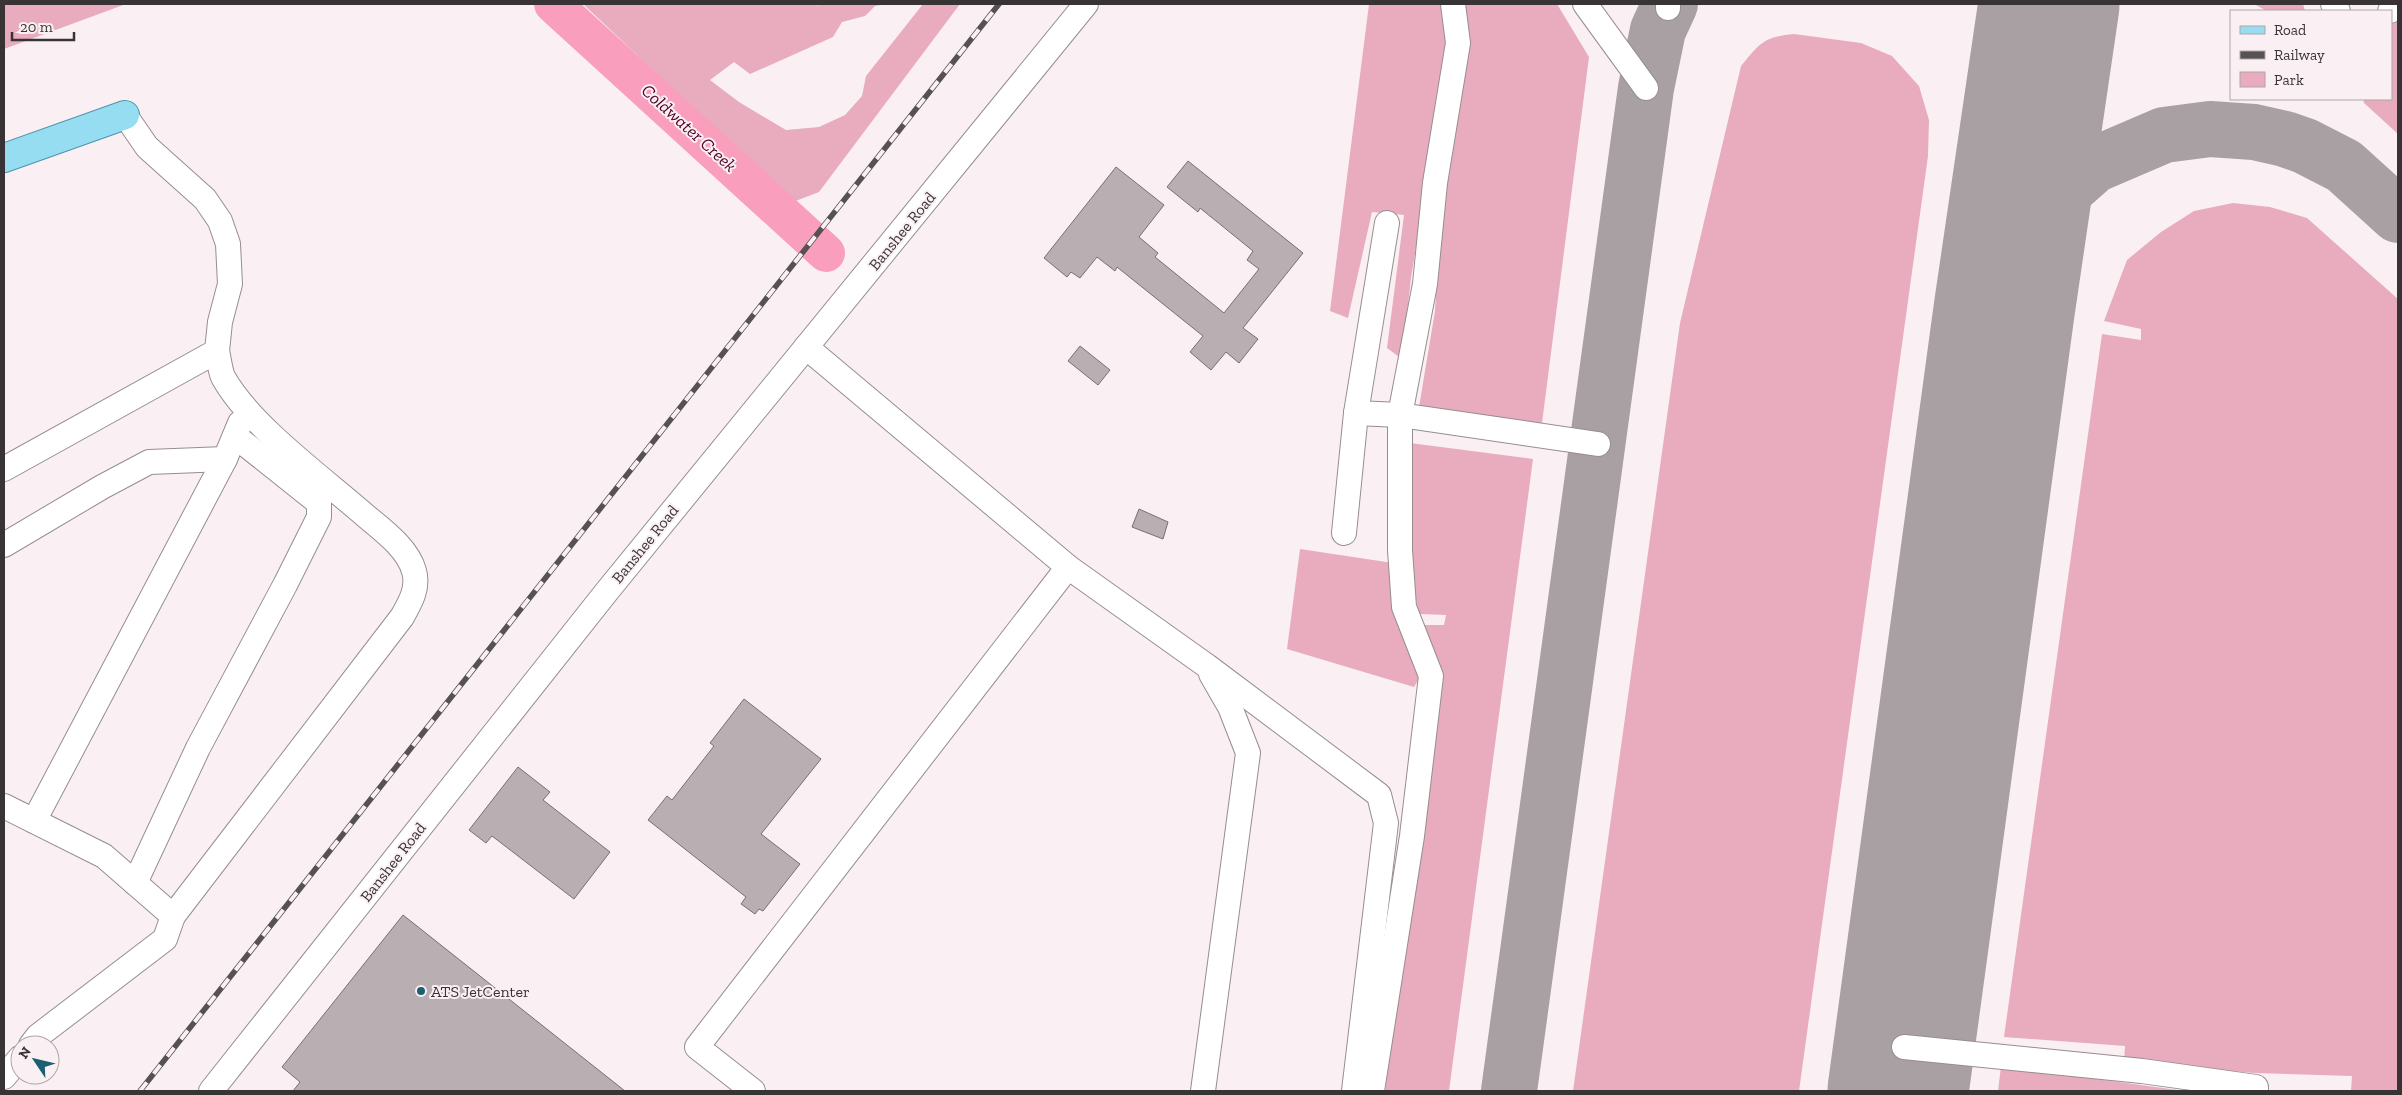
<svg xmlns="http://www.w3.org/2000/svg" width="2402" height="1095" font-family="'Zilla Slab',serif">
<style>
.green{fill:#e8acbe}
.lines{fill:none;stroke-linecap:round;stroke-linejoin:round}
.river{stroke:#f99ebc;stroke-width:38}
.taxiway{stroke:#a8a0a2;stroke-width:56}
.runway{stroke:#a8a0a2;stroke-width:141}
.building{fill:#b9afb2;stroke:#786f72}
.minor-casing{stroke:#968d90;stroke-width:26}
.major-casing{stroke:#4994ab;stroke-width:30}
.minor{stroke:#fff;stroke-width:24}
.major{stroke:#97ddf2;stroke-width:28}
.rail-casing{stroke:#565152;stroke-width:5.5}
.rail{stroke:#faf0f3;stroke-width:4;stroke-dasharray:11;stroke-linecap:butt}
.poi-dot{fill:#1c5f72;stroke:#faf0f3;stroke-width:2}
.labels{text-anchor:middle;dominant-baseline:central;stroke-width:4;stroke-linejoin:round;paint-order:stroke}
.street-label{font-size:16px;fill:#383435;stroke:#faf0f3}
.poi-label{font-size:16px;fill:#383435;stroke:#faf0f3;text-anchor:start}
.water-label{font-size:18px;font-style:italic;fill:#510029;stroke:#faf0f3}
</style>
<rect width="100%" height="100%" fill="#faf0f3"/>
<!-- green -->
<g class="green">
<polygon points="4,4 126,4 4,49"/>
<polygon points="583,4 819,4 816,6 821,4 887,4 875,6 865,16 842,22 833,37 750,74 734,62 710,80 739,102 786,130 819,127 845,115 862,96 866,76 923,4 960,4 819,192 793,202"/>
<polygon points="1369,4 1447,4 1449,45 1411,278 1402,359 1387,348 1404,215 1372,212 1348,318 1330,311"/>
<polygon points="1464,4 1557,4 1589,57 1542,423 1419,407 1435,311 1442,198"/>
<polygon points="2254,4 2303,4 2305,11 2267,11"/>
<polygon points="2398,14 2398,134 2364,103 2363,99 2391,99 2391,25"/>
<path d="M1794 34 1861 43 1892 56 1919 86 1929 120 1928 156 1799 1091H1573L1680 323 1741 66C1760 43 1763 37 1794 34Z"/>
<polygon points="2233,203 2270,207 2307,218 2398,299 2398,1091 2351,1091 2352,1076 2255,1073 2124,1062 2125,1046 2004,1037 2102,334 2141,340 2141,329 2104,321 2127,260 2161,232 2194,211"/>
<polygon points="1410,443 1533,459 1449,1091 1385,1091 1437,703 1421,625 1444,625 1446,615 1419,614 1409,566"/>
<polygon points="1300,549 1393,563 1420,677 1414,687 1287,649"/>
<polygon points="2001,1066 2185,1091 1998,1091"/>
</g>
<g class="lines">
<!-- river -->
<polyline class="river" points="553,4 826,253"/>
<!-- taxiway -->
<g class="taxiway">
<polyline points="2022,4 2032,19 2043,51"/>
<polyline points="2004,311 2028,246 2043,219 2069,187 2094,165 2164,135 2210,129 2254,132 2285,139 2305,146 2344,166 2398,215"/>
<polyline points="1509,1091 1646,88 1658,30 1670,4"/>
</g>
<!-- runway -->
<polyline class="runway" points="1898,1091 2004,311 2049,4"/>
</g>
<!-- building -->
<g class="building">
<polygon points="1188,161 1303,253 1243,328 1258,339 1239,363 1226,352 1211,370 1190,352 1203,336 1117,267 1115,271 1097,257 1080,278 1071,272 1067,277 1044,258 1116,167 1164,205 1139,237 1158,253 1155,257 1224,313 1259,269 1247,260 1253,251 1200,208 1198,212 1167,187"/>
<polygon points="1080,346 1110,370 1098,385 1068,361"/>
<polygon points="1139,509 1168,522 1163,539 1132,527"/>
<polygon points="744,699 821,759 761,834 800,864 763,911 759,909 755,914 741,904 746,897 648,820 667,796 672,800 714,746 710,743"/>
<polygon points="518,767 550,792 543,800 610,852 574,899 492,836 486,843 469,830"/>
<polygon points="403,915 625,1091 293,1091 300,1082 282,1067"/>
</g>
<g class="lines">
<!-- minor casing -->
<g class="minor-casing">
<g id="minor">
<polyline points="1453,4 1458,43 1435,183 1425,284 1400,415 1598,444"/>
<polyline points="1585,4 1646,88"/>
<polyline points="2333,4 2338,11"/>
<polyline points="1668,8 1668,4"/>
<polyline points="2390,11 2395,4"/>
<polyline points="4,469 217,351 220,322 230,284 228,244 220,221 205,199 147,147 125,115"/>
<polyline points="1344,533 1356,413"/>
<polyline points="4,545 102,487 149,462 225,459"/>
<polyline points="1068,567 1207,666 1379,795 1386,823 1354,1091"/>
<path d="M4 806 104 856 173 916 402 617C410 603 419 588 414 571 408 549 384 531 367 517 324 479 250 426 223 377 220 370 219 359 217 351"/>
<polyline points="34,821 225,459 240,423"/>
<polyline points="135,883 198,748 285,585 319,517 319,503 235,436"/>
<polyline points="31,1045 38,1036 165,939 173,916"/>
<polyline points="1904,1047 2142,1071 2256,1087 2256,1091"/>
<polyline points="4,1077 20,1058"/>
<polyline points="211,1091 608,590 1086,4"/>
<polyline points="753,1091 697,1047 1068,567 806,347"/>
<polyline points="1203,1091 1248,753 1230,707 1211,674"/>
<polyline points="1372,1091 1412,836 1431,676 1404,607 1400,550 1400,415 1356,413 1387,223"/>
</g>
</g>
<!-- major casing -->
<g class="major-casing">
<polyline id="major" points="4,158 125,115"/>
</g>
<!-- minor -->
<use href="#minor" class="minor"/>
<!-- major -->
<use href="#major" class="major"/>
<!-- rail casing -->
<g class="rail-casing">
<polyline id="rail" points="140,1091 999,4"/>
</g>
<!-- rail -->
<use href="#rail" class="rail"/>
</g>
<!-- markers -->
<circle class="poi-dot" cx="421" cy="991" r="5"/>
<g class="labels">
<!-- street labels -->
<g class="street-label">
<text transform="translate(902 231) rotate(-51)">Banshee Road</text>
<text transform="translate(645 544) rotate(-51)">Banshee Road</text>
<text transform="translate(393 862) rotate(-52)">Banshee Road</text>
</g>
<!-- poi labels -->
<g class="poi-label">
<text x="431" y="991">ATS JetCenter</text>
</g>
<!-- water labels -->
<g class="water-label">
<text transform="translate(689 128) rotate(42)">Coldwater Creek</text>
</g>
</g>
<!-- border -->
<rect width="2402" height="1095" fill="none" stroke="#383435" stroke-width="10"/>
<!-- legend -->
<rect x="2230" y="10" width="162" height="90" fill="#faf0f3" stroke="#aca5a7"/>
<rect x="2240" y="26" width="25" height="8" fill="#97ddf2" stroke="#aca5a7"/>
<text x="2274" y="35" font-size="15" fill="#383435">Road</text>
<rect x="2240" y="51" width="25" height="8" fill="#565152" stroke="#aca5a7"/>
<text x="2274" y="60" font-size="15" fill="#383435">Railway</text>
<rect x="2240" y="72" width="25" height="15" fill="#e8acbe" stroke="#aca5a7"/>
<text x="2274" y="85" font-size="15" fill="#383435">Park</text>
<!-- north arrow -->
<g transform="translate(35 1060) rotate(305)"><circle r="24" fill="#faf0f3" stroke="#aca5a7"/>
<path d="M0-4L9 19L0 12L-9 19Z" fill="#1c5f72"/>
<text y="-8" font-size="14" font-weight="bold" text-anchor="middle" fill="#383435">N</text>
</g>
<!-- scale -->
<path d="M12 32v8h62v-8" fill="none" stroke="#383435" stroke-width="2.5"/>
<text x="20" y="32" font-size="15" fill="#383435" stroke="#faf0f3" stroke-width="4" paint-order="stroke">20 m</text>
</svg>
